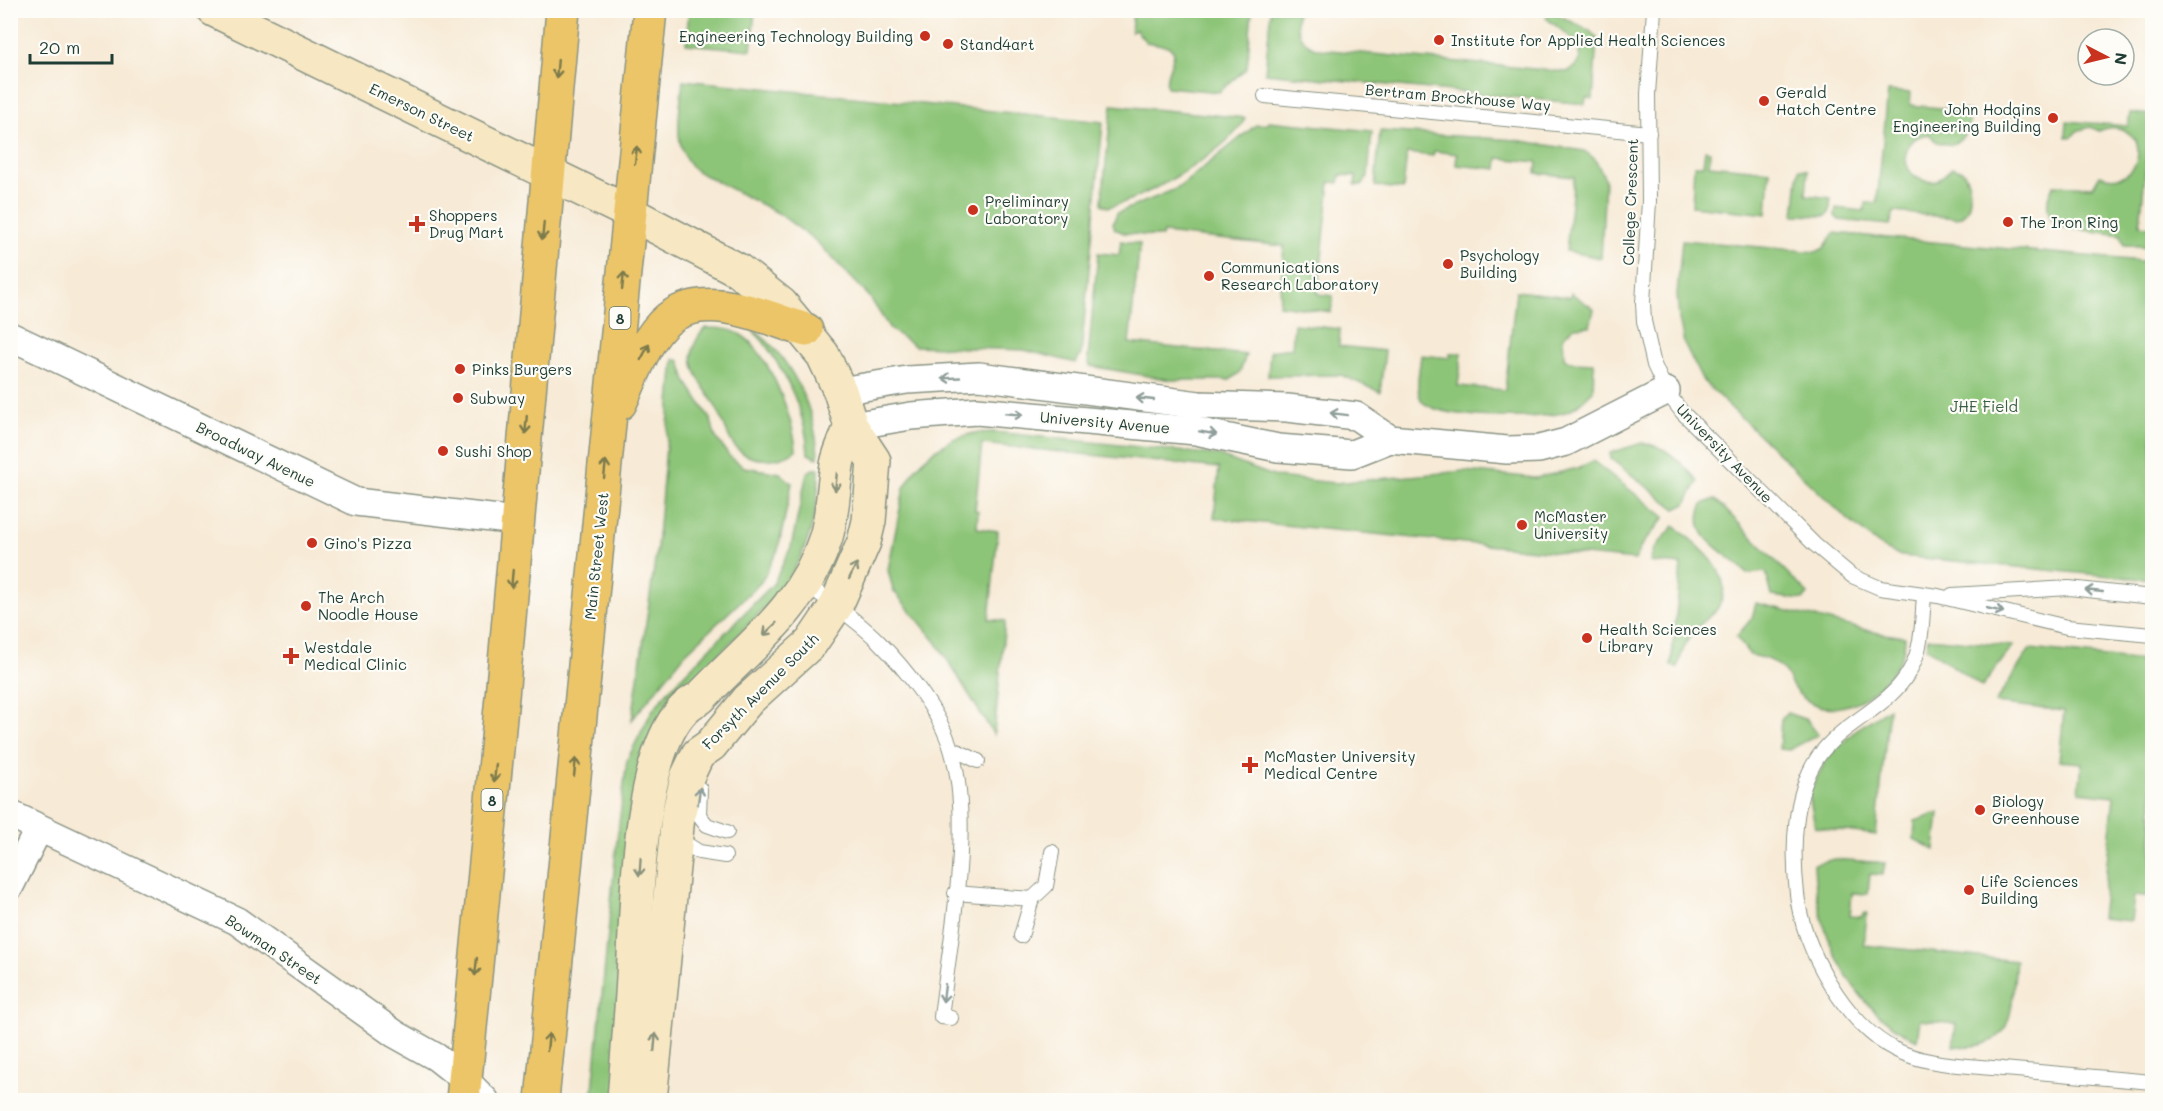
<svg xmlns="http://www.w3.org/2000/svg" width="2163" height="1111" font-family="Mali,sans-serif">
<style>
.green{fill:#8dc578;stroke:#568156;stroke-width:1.5}
.lines{fill:none;stroke-linecap:round;stroke-linejoin:round}
.lane-casing{stroke:#8b9485;stroke-width:16}
.street-casing{stroke:#8b9485;stroke-width:30}
.secondary-casing{stroke:#8b9485;stroke-width:36}
.primary-casing{stroke:#8b9485;stroke-width:36}
.lane{stroke:#fff;stroke-width:14}
.street{stroke:#fff;stroke-width:27}
.secondary{stroke:#f7e8c3;stroke-width:33}
.primary{stroke:#ecc569;stroke-width:33}
.oneway{stroke:#7b7a4c}
.oneway2{stroke:#8f9e9a}
.oneway3{stroke:#8b927c}
.poi-dot{fill:#c8321e;stroke:#fdfcf7;stroke-width:2}
.labels{text-anchor:middle;dominant-baseline:central;stroke-width:4.5;stroke-linejoin:round;paint-order:stroke}
.shield{fill:#fdfcf7;stroke:#62766e;stroke-width:1.5}
.shield-label{font-size:14px;font-weight:bold;fill:#1f3d34}
.poi-label{font-size:15px;fill:#1f3d34;stroke:#fdfcf7;text-anchor:start}
.street-label{font-size:15px;fill:#1f3d34;stroke:#fdfcf7}
.park-label{font-size:15px;fill:#3a5f45;stroke:#fdfcf7}
</style>
<rect width="100%" height="100%" fill="#fdfcf7"/>
<filter id="ink" filterUnits="userSpaceOnUse"><feTurbulence type="fractalNoise" baseFrequency=".0167" numOctaves="2"/><feDisplacementMap in="SourceGraphic" scale="12" xChannelSelector="R" yChannelSelector="G"/><feConvolveMatrix kernelMatrix="1 2 1 2 8 2 1 2 1" color-interpolation-filters="sRGB"/></filter>
<filter id="wash" filterUnits="userSpaceOnUse"><feTurbulence type="fractalNoise" baseFrequency=".008" numOctaves="4" result="noise"/><feDisplacementMap in="SourceGraphic" scale="24" xChannelSelector="R" yChannelSelector="G"/><feGaussianBlur stdDeviation="1.35" result="paint"/><feColorMatrix in="noise" values="0 0 0 0 0 0 0 0 0 0 0 0 0 0 0 0 0 1.4 0 .05"/><feComposite in="paint" operator="in"/></filter>
<g filter="url(#wash)">
<rect width="100%" height="100%" fill="#f7ead6"/>
<!-- green -->
<g class="green">
<polygon points="689,11 755,11 751,50 686,44"/>
<path d="M1133 11H1252L1247 68 1219 92 1167 87C1164 75 1173 64 1174 52L1168 46 1146 42 1136 30 1131 32Z"/>
<path d="M1551 11 1590 31 1597 38 1593 99 1586 98 1585 104 1265 73 1271 10 1297 11C1295 30 1299 42 1318 49L1567 72C1580 66 1583 56 1578 43L1546 18Z"/>
<path d="M683 80 1103 122 1081 354 1076 363 1024 350 915 346 890 329 869 296 816 241 778 213 696 171C670 147 680 112 683 80Z"/>
<path d="M1888 91 1911 93 1910 105 1971 111C1969 128 1967 137 1951 145L1937 142 1929 134C1894 137 1900 187 1937 181L1952 168 1962 170C1972 183 1975 212 1957 218L1894 212 1890 225 1839 220 1835 216 1836 208 1864 211 1865 203H1877Z"/>
<path d="M1112 105 1245 118C1234 148 1138 203 1107 207L1102 204V200Z"/>
<path d="M2130 113 2151 115 2140 225 2152 227V247L2124 245 2121 235 2060 227C2046 220 2044 198 2054 185L2093 187 2100 175C2126 185 2144 165 2136 140 2125 128 2114 124 2099 131L2090 127 2077 131 2071 138 2066 137 2067 121 2128 126Z"/>
<polygon points="1268,121 1372,131 1368,176 1363,185 1355,185 1356,176 1340,175 1339,183 1330,182 1318,294 1333,296 1331,312 1279,305 1284,246 1163,233 1162,237 1124,233 1115,229 1113,223 1117,213 1178,188 1256,125 1268,124"/>
<polygon points="1380,131 1516,140 1584,151 1595,159 1605,179 1601,258 1566,251 1574,177 1536,173 1537,162 1498,158 1497,169 1456,165 1457,154 1434,151 1433,156 1407,153 1403,189 1375,186"/>
<polygon points="1705,150 1710,151 1709,165 1770,171 1767,214 1692,206 1694,165 1703,165"/>
<polygon points="1799,169 1808,170 1806,195 1831,198 1829,213 1826,216 1794,215"/>
<polygon points="1834,233 2152,262 2152,580 1901,556 1883,548 1845,517 1703,381 1684,343 1679,319 1677,294 1682,240 1816,252 1824,248"/>
<polygon points="1121,241 1140,244 1129,343 1246,355 1240,372 1230,380 1171,380 1090,366 1088,358 1098,253 1119,255"/>
<path d="M1516 291 1570 297 1571 293 1594 309 1590 326 1574 327 1563 337 1564 358 1572 362 1594 363 1593 391C1585 398 1578 407 1568 411 1545 421 1436 420 1422 401 1414 389 1420 368 1421 355L1450 358V353H1462L1458 386 1505 390Z"/>
<polygon points="1294,324 1340,329 1339,346 1385,351 1380,392 1341,375 1268,376 1270,351 1292,348"/>
<path d="M750 327C790 354 816 409 818 458L808 454C807 417 787 375 765 344 761 338 754 333 750 327Z"/>
<path d="M705 328C718 328 730 328 741 335 768 351 794 419 796 450 778 463 748 464 733 444 726 434 724 422 718 411 703 381 676 361 705 328Z"/>
<polygon points="674,359 680,361 686,381 711,420 715,436 729,456 744,467 780,473 792,483 778,550 761,582 685,654 632,720 657,547"/>
<polygon points="994,432 1217,455 1276,477 1335,483 1464,471 1536,478 1578,468 1593,461 1665,517 1641,546 1635,560 1214,518 1219,468 982,444 975,510 978,511 977,528 998,531 989,619 1005,621 994,735 937,643 893,590 888,570 904,488 916,468 932,452 953,439 974,433"/>
<path d="M1642 443C1668 446 1680 462 1698 481L1686 504 1676 509 1611 459 1610 453Z"/>
<path d="M813 469H819C819 590 743 618 677 699L616 1100H592L617 839 627 760 652 711 667 692 773 584 791 547 807 473Z"/>
<path d="M1715 499 1808 594 1803 600 1772 596 1766 572 1747 574C1731 552 1686 541 1703 504Z"/>
<path d="M1674 526C1697 544 1740 576 1717 609 1712 615 1705 620 1700 625 1687 636 1682 651 1678 667L1671 666 1681 565 1650 562 1654 549Z"/>
<path d="M1756 603 1878 633 1905 637C1905 660 1893 672 1877 688 1854 710 1818 717 1795 690 1790 684 1788 676 1783 670 1774 660 1762 657 1750 655L1736 637 1752 618Z"/>
<polygon points="1928,638 2013,646 1982,687 1926,647"/>
<polygon points="2030,649 2152,662 2152,898 2134,896 2131,921 2101,918 2114,796 2079,792 2082,763 2059,761 2064,711 1995,703"/>
<polygon points="1889,708 1876,835 1815,827 1809,793 1827,758 1857,729"/>
<polygon points="1787,713 1807,720 1818,735 1789,750 1779,749 1781,720"/>
<polygon points="1939,813 1935,850 1914,839 1915,821"/>
<path d="M1835 859 1885 863 1883 875 1870 874 1868 894 1852 893 1850 916 1862 917 1863 913H1867L1864 945 2016 961C2010 1012 2018 1051 1953 1046L1956 1024 1920 1020 1917 1040C1851 1010 1816 933 1814 864Z"/>
</g>
</g>
<g filter="url(#ink)">
<g class="lines">
<!-- lane casing -->
<g class="lane-casing">
<g id="lane">
<polyline points="1654,10 1648,94 1649,201 1643,303 1644,321 1654,365 1666,391 1682,412 1814,544 1852,576 1880,588 1938,596 2067,627 2152,635"/>
<polyline points="1265,96 1649,133"/>
<path d="M806 583C829 602 856 619 877 640 905 668 940 712 951 749 974 823 950 940 941 1017L951 1018"/>
<path d="M1924 595C1922 619 1923 648 1910 670 1890 708 1843 721 1818 757 1793 794 1792 850 1797 894 1802 947 1846 1026 1896 1050 1928 1066 1968 1065 2003 1069 2053 1073 2103 1078 2152 1082"/>
<polyline points="1952,595 2069,588 2152,597"/>
<polyline points="951,748 978,761"/>
<polyline points="700,789 699,815 707,825 727,832"/>
<polyline points="677,838 699,852 725,856"/>
<polyline points="955,893 1032,899 1046,886 1052,852"/>
<polyline points="1021,936 1032,899"/>
</g>
</g>
<!-- street casing -->
<g class="street-casing">
<g id="street">
<polyline points="10,336 356,502 517,521"/>
<polyline points="840,391 907,380 979,376 1199,405 1287,408 1356,416 1390,439"/>
<polyline points="851,426 911,416 977,411 1196,431 1278,448 1352,454 1390,439 1507,450 1539,449 1566,442 1666,391"/>
<polyline points="10,814 237,921 395,1034 436,1057 464,1079 485,1100"/>
<polyline points="10,886 39,828"/>
</g>
</g>
<!-- secondary casing -->
<g class="secondary-casing">
<g id="secondary">
<polyline points="214,10 630,213 738,270 781,304 823,355 840,391 851,426 874,461 869,521 864,542 836,606 811,643 748,700 711,745 698,754 687,777 678,816 650,1100"/>
<path d="M624 1100C627 1059 631 1018 633 977 637 916 635 724 700 698 748 647 804 608 826 537 833 513 833 489 837 465 839 452 847 438 851 426"/>
</g>
</g>
<!-- primary casing -->
<g class="primary-casing">
<g id="primary">
<path d="M620 403C633 376 644 339 668 319 706 288 766 318 806 330"/>
<polyline points="463,1100 502,697 563,10"/>
<polyline points="542,1100 650,10"/>
</g>
</g>
<!-- lane -->
<use href="#lane" class="lane"/>
<!-- street -->
<use href="#street" class="street"/>
<!-- secondary -->
<use href="#secondary" class="secondary"/>
<!-- primary -->
<use href="#primary" class="primary"/>
</g>
<!-- one-way arrows -->
<defs><path id="oneway-shaft" d="M-6 0H5M1.5-3L5.5 0L1.5 3" fill="none" stroke-width="1.6" stroke-linecap="round" stroke-linejoin="round" transform="scale(1.5)"/></defs>
<g class="oneway">
<use href="#oneway-shaft" transform="translate(557 69) rotate(95)"/>
<use href="#oneway-shaft" transform="translate(636 155) rotate(-84)"/>
<use href="#oneway-shaft" transform="translate(543 231) rotate(95)"/>
<use href="#oneway-shaft" transform="translate(623 281) rotate(-84)"/>
<use href="#oneway-shaft" transform="translate(645 352) rotate(-62)"/>
<use href="#oneway-shaft" transform="translate(526 425) rotate(95)"/>
<use href="#oneway-shaft" transform="translate(605 469) rotate(-84)"/>
<use href="#oneway-shaft" transform="translate(512 579) rotate(95)"/>
<use href="#oneway-shaft" transform="translate(575 767) rotate(-84)"/>
<use href="#oneway-shaft" transform="translate(495 773) rotate(96)"/>
<use href="#oneway-shaft" transform="translate(476 967) rotate(96)"/>
<use href="#oneway-shaft" transform="translate(548 1042) rotate(-84)"/>
</g>
<g class="oneway2">
<use href="#oneway-shaft" transform="translate(951 378) rotate(177)"/>
<use href="#oneway-shaft" transform="translate(1145 399) rotate(-174)"/>
<use href="#oneway-shaft" transform="translate(1014 414) rotate(5)"/>
<use href="#oneway-shaft" transform="translate(1339 414) rotate(-173)"/>
<use href="#oneway-shaft" transform="translate(1208 433) rotate(10)"/>
<use href="#oneway-shaft" transform="translate(2094 591) rotate(-174)"/>
<use href="#oneway-shaft" transform="translate(1995 610) rotate(13)"/>
<use href="#oneway-shaft" transform="translate(699 796) rotate(-82)"/>
<use href="#oneway-shaft" transform="translate(944 993) rotate(97)"/>
</g>
<g class="oneway3">
<use href="#oneway-shaft" transform="translate(836 482) rotate(95)"/>
<use href="#oneway-shaft" transform="translate(853 571) rotate(-64)"/>
<use href="#oneway-shaft" transform="translate(770 629) rotate(136)"/>
<use href="#oneway-shaft" transform="translate(640 867) rotate(94)"/>
<use href="#oneway-shaft" transform="translate(655 1042) rotate(-85)"/>
</g>
</g>
<!-- markers -->
<g class="poi-dot">
<circle cx="925" cy="36" r="6"/>
<circle cx="1439" cy="40" r="6"/>
<circle cx="948" cy="44" r="6"/>
<circle cx="1764" cy="101" r="6"/>
<circle cx="2053" cy="118" r="6"/>
<circle cx="973" cy="210" r="6"/>
<circle cx="2008" cy="222" r="6"/>
<path d="M414 215h6v6h6v6h-6v6h-6v-6h-6v-6h6z"/>
<circle cx="1448" cy="264" r="6"/>
<circle cx="1209" cy="276" r="6"/>
<circle cx="460" cy="369" r="6"/>
<circle cx="458" cy="398" r="6"/>
<circle cx="443" cy="451" r="6"/>
<circle cx="1522" cy="525" r="6"/>
<circle cx="312" cy="543" r="6"/>
<circle cx="306" cy="606" r="6"/>
<circle cx="1587" cy="638" r="6"/>
<path d="M288 647h6v6h6v6h-6v6h-6v-6h-6v-6h6z"/>
<path d="M1247 756h6v6h6v6h-6v6h-6v-6h-6v-6h6z"/>
<circle cx="1980" cy="810" r="6"/>
<circle cx="1969" cy="890" r="6"/>
</g>
<g class="labels">
<!-- shield labels -->
<g class="shield">
<rect x="609.5" y="307" width="21" height="22" rx="4.5"/>
<rect x="481.5" y="789" width="21" height="22" rx="4.5"/>
</g>
<g class="shield-label">
<text x="620" y="318">8</text>
<text x="492" y="800">8</text>
</g>
<!-- poi labels -->
<g class="poi-label">
<text x="913" y="36" text-anchor="end">Engineering Technology Building</text>
<text x="1451" y="40">Institute for Applied Health Sciences</text>
<text x="960" y="44">Stand4art</text>
<text x="1776" y="92">Gerald<tspan x="1776" dy="17">Hatch Centre</tspan></text>
<text x="2041" y="109" text-anchor="end">John Hodgins<tspan x="2041" dy="17">Engineering Building</tspan></text>
<text x="985" y="201">Preliminary<tspan x="985" dy="17">Laboratory</tspan></text>
<text x="429" y="215">Shoppers<tspan x="429" dy="17">Drug Mart</tspan></text>
<text x="2020" y="222">The Iron Ring</text>
<text x="1460" y="255">Psychology<tspan x="1460" dy="17">Building</tspan></text>
<text x="1221" y="267">Communications<tspan x="1221" dy="17">Research Laboratory</tspan></text>
<text x="472" y="369">Pinks Burgers</text>
<text x="470" y="398">Subway</text>
<text x="455" y="451">Sushi Shop</text>
<text x="1534" y="516">McMaster<tspan x="1534" dy="17">University</tspan></text>
<text x="324" y="543">Gino's Pizza</text>
<text x="318" y="597">The Arch<tspan x="318" dy="17">Noodle House</tspan></text>
<text x="1599" y="629">Health Sciences<tspan x="1599" dy="17">Library</tspan></text>
<text x="304" y="647">Westdale<tspan x="304" dy="17">Medical Clinic</tspan></text>
<text x="1264" y="756">McMaster University<tspan x="1264" dy="17">Medical Centre</tspan></text>
<text x="1992" y="801">Biology<tspan x="1992" dy="17">Greenhouse</tspan></text>
<text x="1981" y="881">Life Sciences<tspan x="1981" dy="17">Building</tspan></text>
</g>
<!-- street labels -->
<g class="street-label">
<text transform="translate(1458 97) rotate(5)">Bertram Brockhouse Way</text>
<text transform="translate(422 112) rotate(26)">Emerson Street</text>
<text transform="translate(1630 202) rotate(-88)">College Crescent</text>
<text transform="translate(1105 422) rotate(5)">University Avenue</text>
<text transform="translate(1725 453) rotate(46)">University Avenue</text>
<text transform="translate(256 454) rotate(26)">Broadway Avenue</text>
<text transform="translate(596 556) rotate(-84)">Main Street West</text>
<text transform="translate(760 691) rotate(-45)">Forsyth Avenue South</text>
<text transform="translate(274 949) rotate(34)">Bowman Street</text>
</g>
<!-- park labels -->
<g class="park-label">
<text x="1984" y="406">JHE Field</text>
</g>
</g>
<!-- margin -->
<rect width="2163" height="1111" fill="none" stroke="#fdfcf7" stroke-width="36"/>
<!-- north arrow -->
<g transform="translate(2106 57) rotate(97)"><circle r="28" fill="#fdfcf7" stroke="#a4b0a9" stroke-width="1.5"/>
<path d="M0-4.5L10 22L0 15L-10 22Z" fill="#c8321e"/>
<text y="-9" font-size="16" font-weight="bold" text-anchor="middle" fill="#1f3d34">N</text>
</g>
<!-- scale -->
<path d="M30 54v9h82v-9" fill="none" stroke="#1f3d34" stroke-width="3"/>
<text x="39" y="54" font-size="18" fill="#1f3d34" stroke="#fdfcf7" stroke-width="4.5" paint-order="stroke">20 m</text>
</svg>
